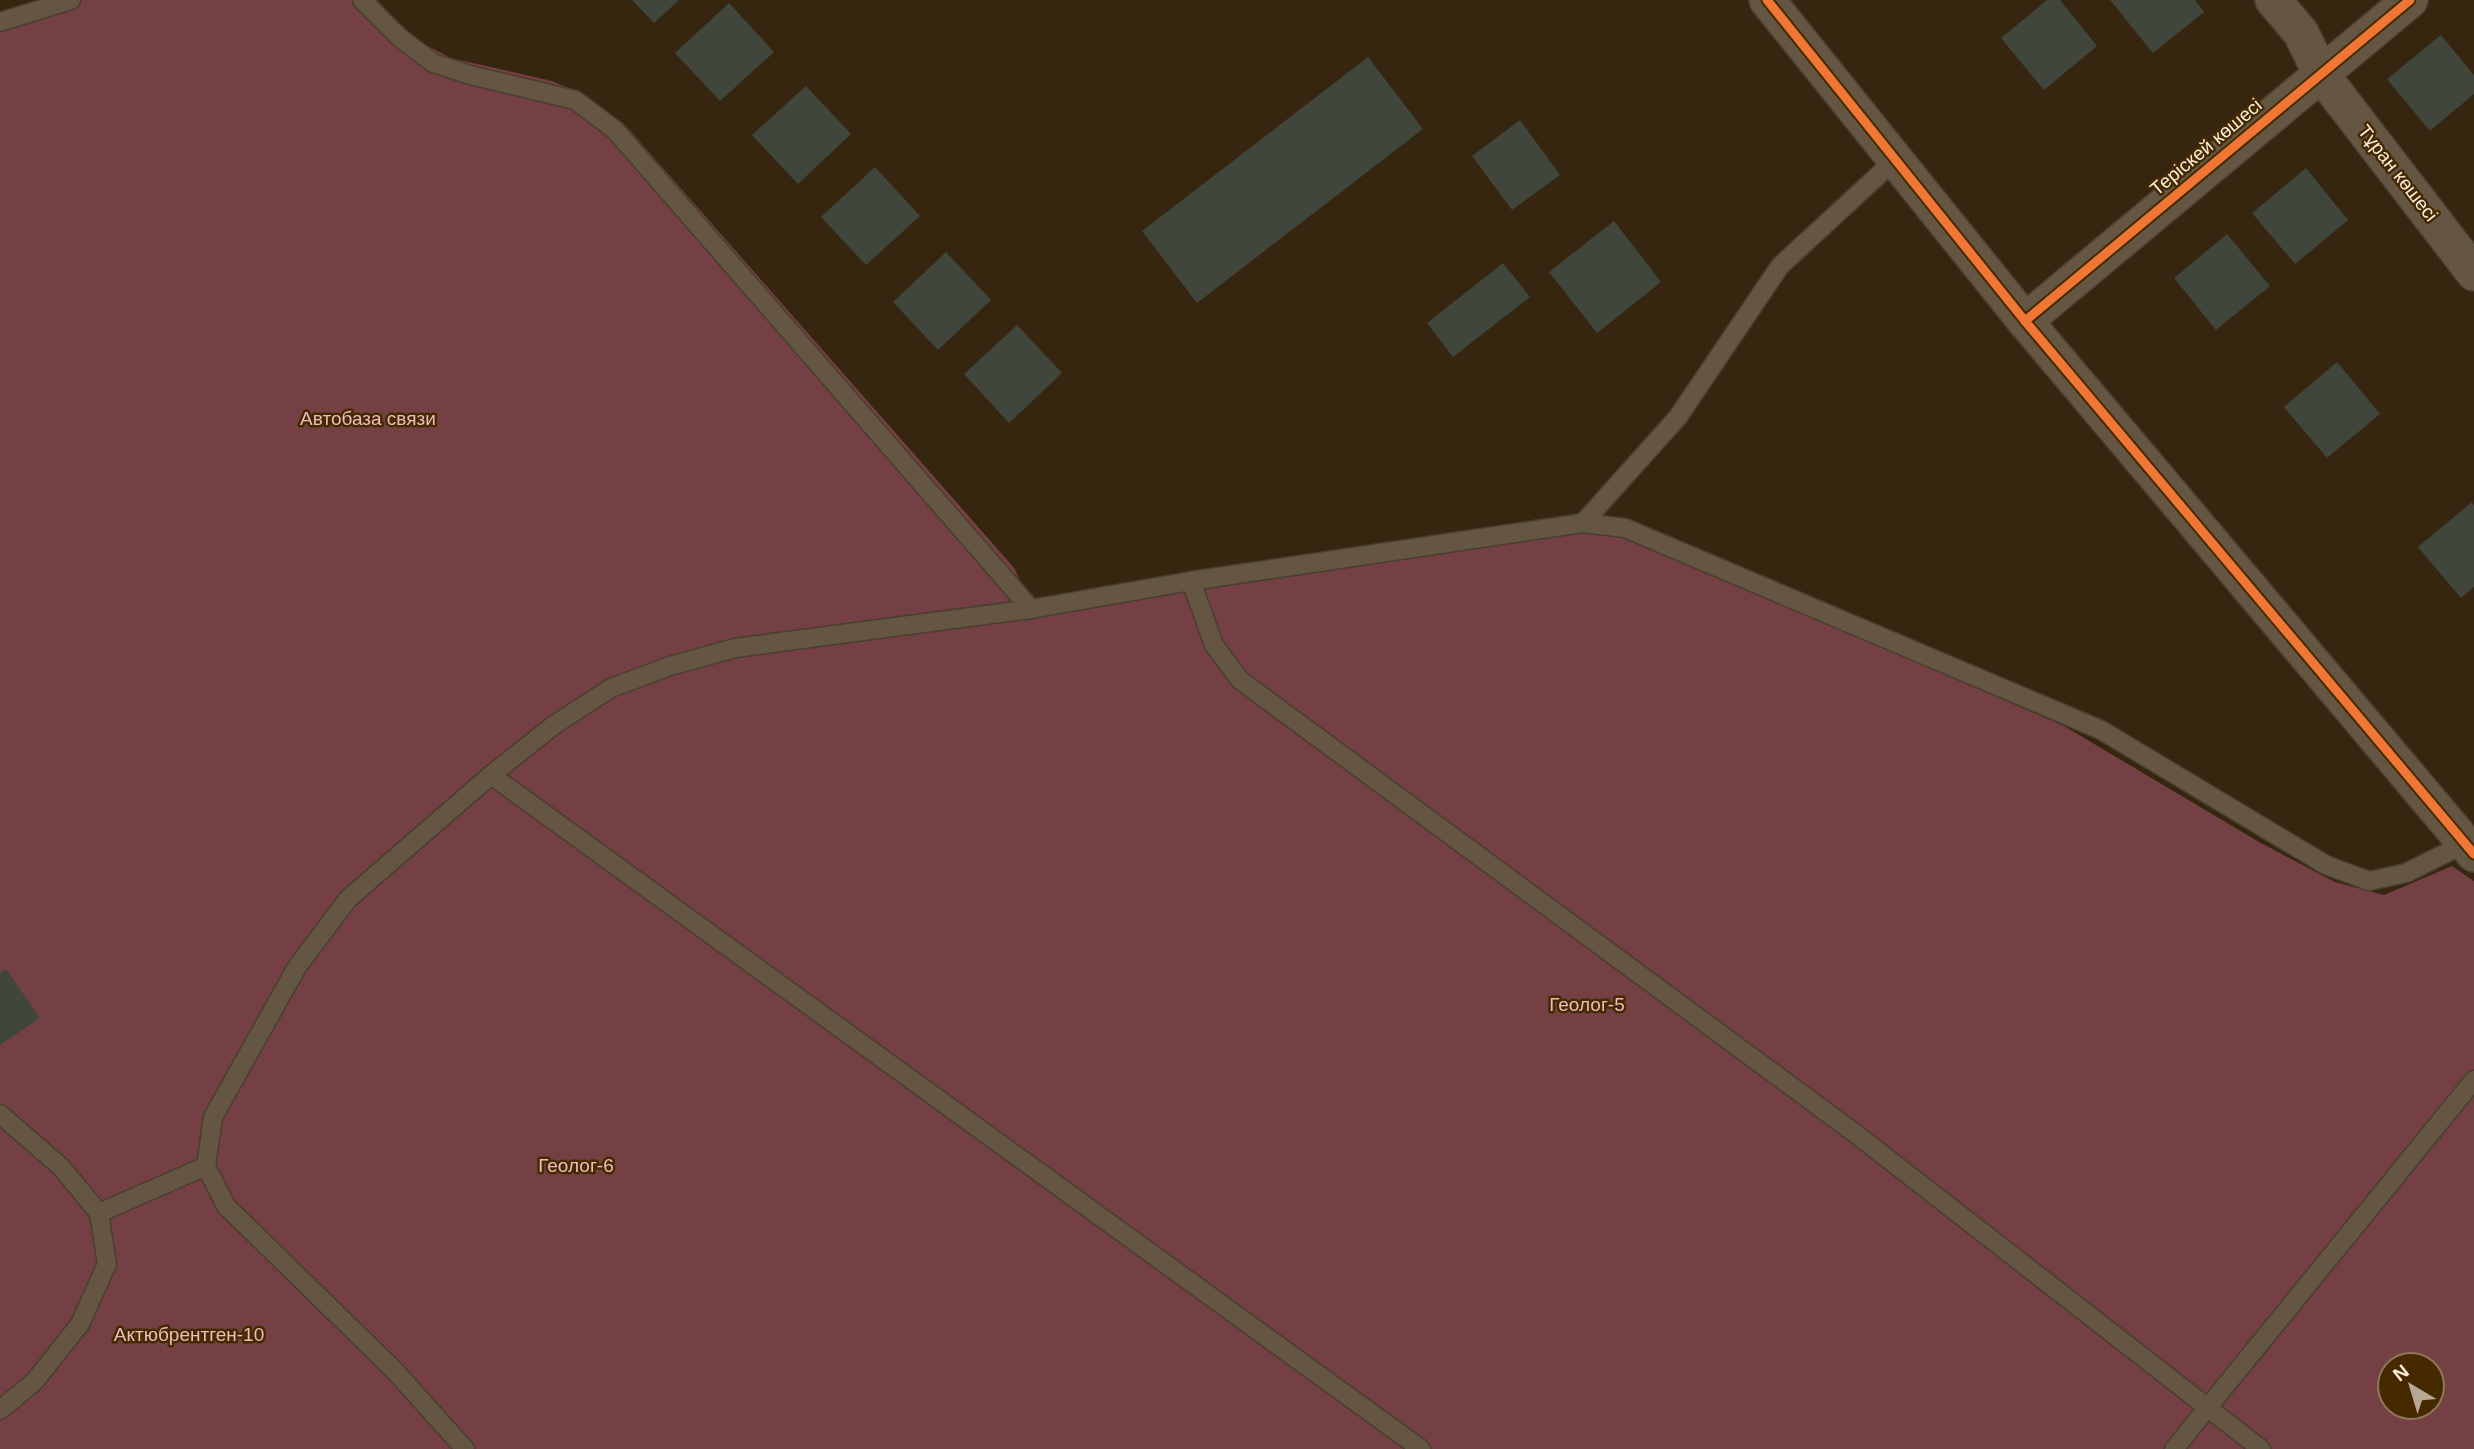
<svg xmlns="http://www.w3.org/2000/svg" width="2474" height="1449" font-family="Arial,sans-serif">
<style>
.green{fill:#744043;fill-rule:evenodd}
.building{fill:#40463b}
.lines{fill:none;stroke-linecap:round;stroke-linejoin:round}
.lane-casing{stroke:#493e2f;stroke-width:21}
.street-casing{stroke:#493e2f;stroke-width:38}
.lane{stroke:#645642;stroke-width:18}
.street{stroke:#645642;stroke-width:35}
.cycleway-casing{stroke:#452a00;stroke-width:13}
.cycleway{stroke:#f07635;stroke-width:9}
.labels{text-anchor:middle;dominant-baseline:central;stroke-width:5;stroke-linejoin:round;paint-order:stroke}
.street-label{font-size:19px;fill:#fceede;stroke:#452a00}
.park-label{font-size:19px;fill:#f0babf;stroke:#452a00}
</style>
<rect width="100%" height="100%" fill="#36260f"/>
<!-- green -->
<path class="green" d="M38 0H377L414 39 451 58 552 81 582 94 626 126 1015 569 1031 609 1583 517 2064 726 2259 842 2335 882 2384 895 2452 866 2474 881V1449H0V12ZM2390 1365H2432V1407H2390Z"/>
<!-- building -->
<g class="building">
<polygon points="632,0 679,0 654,23"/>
<polygon points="2047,0 2060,0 2097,46 2044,90 2001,38"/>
<polygon points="2110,0 2195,0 2204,12 2153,53"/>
<polygon points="729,3 774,52 720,101 675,53"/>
<polygon points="2441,35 2474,75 2474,94 2430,131 2387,79"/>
<polygon points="1368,57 1423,129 1197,303 1142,231"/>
<polygon points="806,86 851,134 798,184 752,135"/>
<polygon points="1520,120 1560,175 1512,210 1472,156"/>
<polygon points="875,167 920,216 866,265 821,217"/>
<polygon points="2306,168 2348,220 2295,264 2252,213"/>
<polygon points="1614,221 1661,282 1597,333 1549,272"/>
<polygon points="2227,234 2270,286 2216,330 2174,278"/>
<polygon points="946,252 991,300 938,350 893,302"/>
<polygon points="1503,263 1530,297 1453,357 1427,323"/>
<polygon points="1017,325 1062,373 1009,423 964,374"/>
<polygon points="2337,362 2380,414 2327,458 2284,407"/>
<polygon points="2472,502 2474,505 2474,587 2461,598 2418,547"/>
<polygon points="6,969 40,1018 0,1045 0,973"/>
</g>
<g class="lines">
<!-- lane casing -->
<g class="lane-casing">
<g id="lane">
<polyline points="362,0 399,37 433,63 470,75 575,100 615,130 1031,609"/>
<polyline points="0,22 71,0"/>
<polyline points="1583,523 1678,417 1780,266 1896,159"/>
<polyline points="1191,581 1214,645 1240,680 1856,1134 2261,1449"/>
<polyline points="491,775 1421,1449"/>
<polyline points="0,1114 61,1167 99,1213"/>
<polyline points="206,1166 226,1206 394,1370 465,1449"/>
<polyline points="0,1410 34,1382 80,1324 107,1264 99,1213 206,1166 213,1117 297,967 348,899 491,775 554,725 611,688 670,666 735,648 1031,609 1191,581 1583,523 1625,528 2101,730 2326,865 2369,881 2406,873 2466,843"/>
<polyline points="2174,1449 2474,1080"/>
</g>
</g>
<!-- street casing -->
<g class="street-casing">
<g id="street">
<polyline points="1767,0 2025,321 2474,854"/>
<polyline points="2273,0 2301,33 2321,74 2474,273"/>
<polyline points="2025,321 2410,0"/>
</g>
</g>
<!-- lane -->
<use href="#lane" class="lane"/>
<!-- street -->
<use href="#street" class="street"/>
<!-- cycleway casing -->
<g class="cycleway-casing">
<g id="cycleway">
<polyline points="1767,0 2025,321 2474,854"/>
<polyline points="2025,321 2410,0"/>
</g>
</g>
<!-- cycleway -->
<use href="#cycleway" class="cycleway"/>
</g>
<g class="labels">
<!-- street labels -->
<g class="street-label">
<text transform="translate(2206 147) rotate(-40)">Теріскей көшесі</text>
<text transform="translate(2398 173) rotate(52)">Тұран көшесі</text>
</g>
<!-- park labels -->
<g class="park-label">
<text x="368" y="418">Автобаза связи</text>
<text x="1587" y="1004">Геолог-5</text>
<text x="576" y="1165">Геолог-6</text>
<text x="189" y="1334">Актюбрентген-10</text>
</g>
</g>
<!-- north arrow -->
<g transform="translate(2411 1386) rotate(322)"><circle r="33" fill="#452a00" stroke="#8e7859" stroke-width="2"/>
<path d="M0-5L12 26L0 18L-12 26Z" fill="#b7a896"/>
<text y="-10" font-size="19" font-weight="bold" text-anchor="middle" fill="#fceede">N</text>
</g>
</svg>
